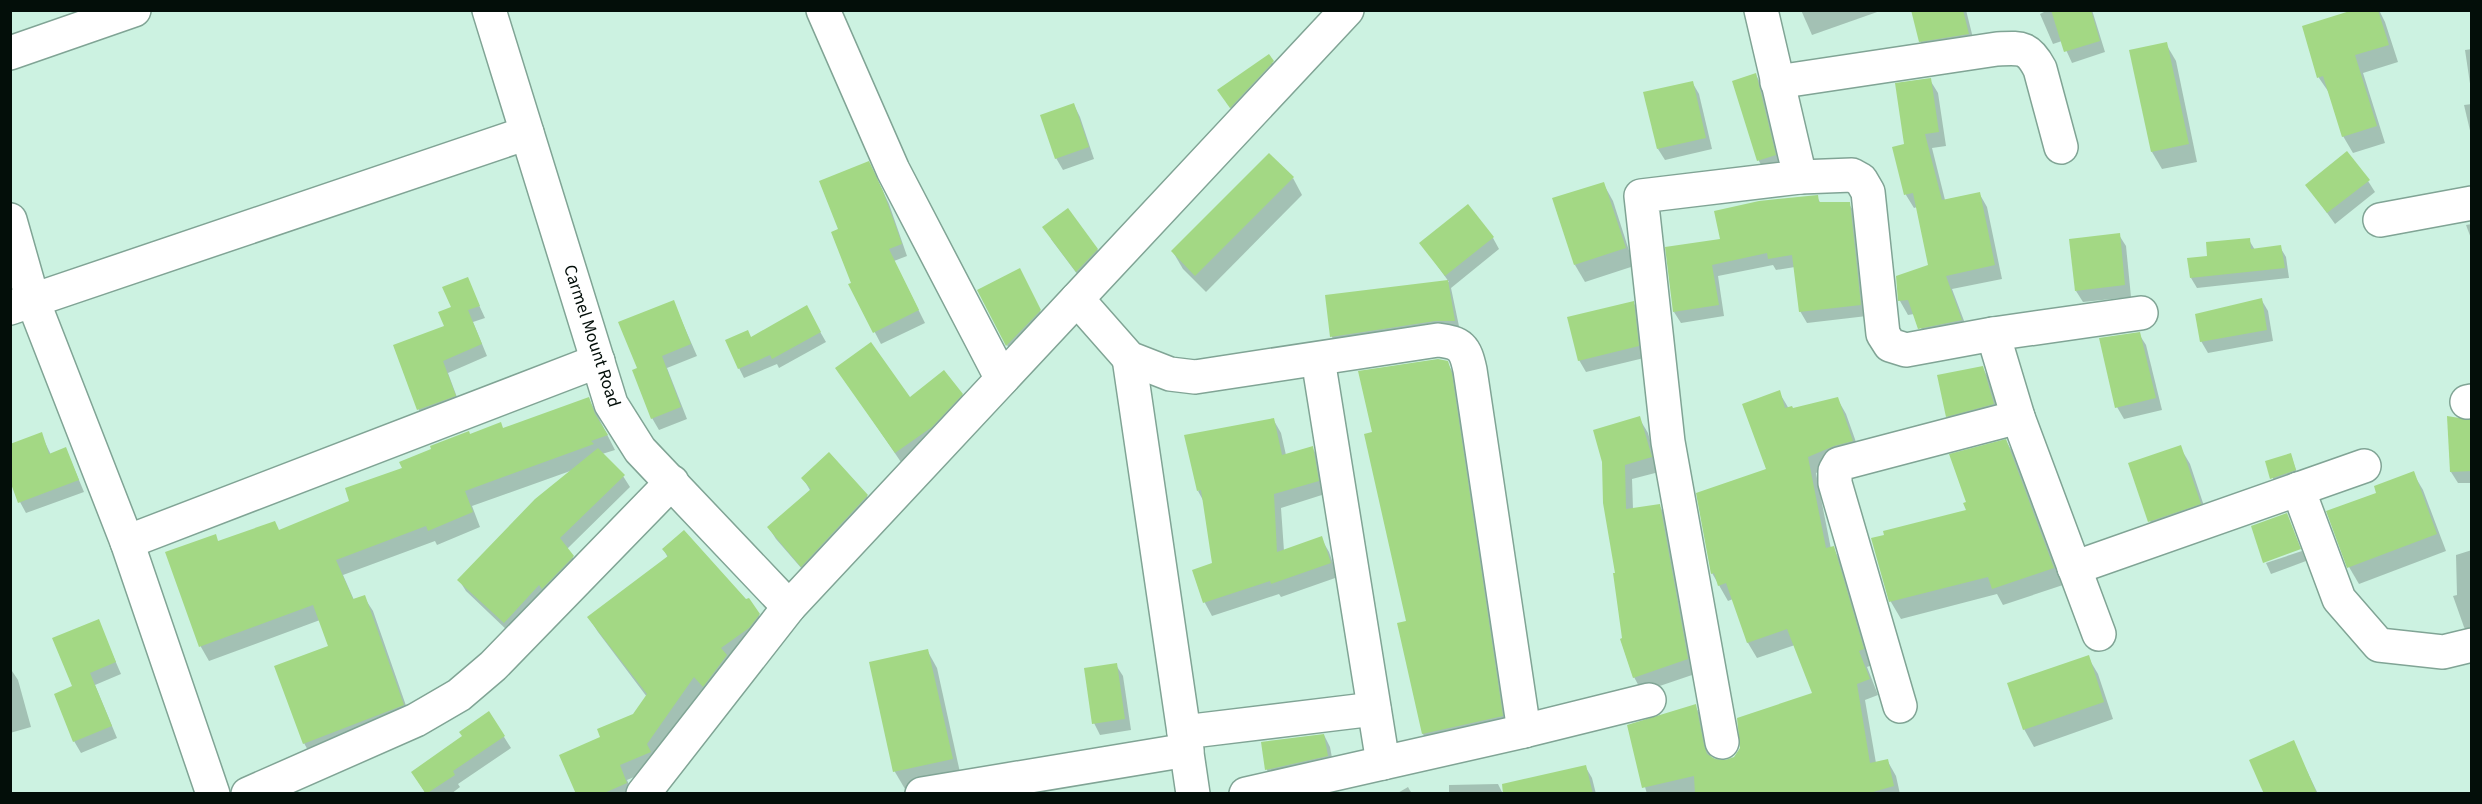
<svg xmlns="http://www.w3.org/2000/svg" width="2482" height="804" font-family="'Source Sans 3',sans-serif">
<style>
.shadow{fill:#0003}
.building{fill:#a3d884}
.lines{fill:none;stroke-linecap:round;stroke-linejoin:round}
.minor-casing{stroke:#80a495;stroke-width:36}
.minor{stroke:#fff;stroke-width:33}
.labels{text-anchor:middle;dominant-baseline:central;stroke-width:4.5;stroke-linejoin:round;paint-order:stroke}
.street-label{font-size:18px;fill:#030e09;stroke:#fff}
</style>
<rect width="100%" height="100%" fill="#ccf2e1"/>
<!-- shadow -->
<g class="shadow">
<polygon points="1801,10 1879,10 1880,11 1812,35"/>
<polygon points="1913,10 1966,10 1975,46 1927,53 1920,41"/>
<polygon points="2092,10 2105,52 2072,63 2062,41 2053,44 2040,14 2048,10"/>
<polygon points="2358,10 2379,10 2385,22 2398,62 2363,73 2385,143 2353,153 2343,136 2330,94 2319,78 2304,27"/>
<polygon points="2166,44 2176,61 2197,162 2162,169 2152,152"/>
<polygon points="2472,49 2472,97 2465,50"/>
<polygon points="1272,62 1279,74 1238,118 1226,102"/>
<polygon points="1756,75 1762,86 1781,167 1765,172 1759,161 1733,82"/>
<polygon points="1930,80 1938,93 1946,146 1932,148 1945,200 1979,193 1987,207 2002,279 1952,289 1969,334 1928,342 1914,314 1908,315 1900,301 1897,277 1930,266 1917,207 1914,208 1906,195 1906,145"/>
<polygon points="1692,82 1699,94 1712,149 1665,160 1658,149"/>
<polygon points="2472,104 2472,139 2464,105"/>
<polygon points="1074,105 1080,117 1094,159 1063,170 1056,158"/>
<polygon points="875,175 889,204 907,256 894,261 925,323 881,344 850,285 853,283 840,230"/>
<polygon points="1293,178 1302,195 1206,292 1183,269 1173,252"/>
<polygon points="2368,181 2375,192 2335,224 2307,185"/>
<polygon points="1603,183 1613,201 1634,266 1585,282 1575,265"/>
<polygon points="1817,197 1821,204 1849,204 1856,215 1867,316 1807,323 1800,311 1795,267 1776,270 1773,265 1718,276 1724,316 1681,323 1674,312 1722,240"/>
<polygon points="2472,224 2472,241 2466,225"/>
<polygon points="2119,235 2126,246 2131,297 2083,302 2076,291"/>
<polygon points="1493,238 1499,249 1451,288 1460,331 1338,347 1332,337 1327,296 1449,282 1421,243"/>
<polygon points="1051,239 1097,249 1104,261 1084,283"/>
<polygon points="2249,240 2255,250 2280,247 2286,257 2289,278 2197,288 2191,278 2209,257"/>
<polygon points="467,279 485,318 473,322 487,356 448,373 461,408 425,421 419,410 395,346 446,327"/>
<polygon points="1026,282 1046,323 1013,356 1007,345"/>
<polygon points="2261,299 2268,311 2273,341 2208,353 2201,341"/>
<polygon points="673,301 697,356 667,368 687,419 659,430 652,418 639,369"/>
<polygon points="1633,302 1640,314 1644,358 1586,372 1579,360"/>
<polygon points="806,307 826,342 779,368 777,364 744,378 739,368 751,339"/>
<polygon points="2139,334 2146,345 2162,410 2124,419 2117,407"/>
<polygon points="1448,364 1461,387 1514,732 1436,756 1423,734 1399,625 1408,622 1373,433"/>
<polygon points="1982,367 1989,379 2000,416 1954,428 1947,416"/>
<polygon points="837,368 910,399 962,394 971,411 905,468"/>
<polygon points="1779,392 1789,409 1793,410 1837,398 1846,414 1861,456 1843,461 1816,473 1831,549 1833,548 1842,564 1872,665 1867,667 1878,695 1865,700 1876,763 1887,760 1896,776 1900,794 1647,794 1628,726 1695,706 1704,721 1711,758 1725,762 1735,758 1814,694 1795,645 1757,658 1748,643 1733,599 1728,601 1712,573 1767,470"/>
<polygon points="589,399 615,450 602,454 623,476 630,487 567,549 580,568 511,634 466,591 459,580 573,470 472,506 480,527 437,545 435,541 343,575 354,600 364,597 373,611 411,720 312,758 304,743 330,647 320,620 209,661 201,647 167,553 280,531 351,502 404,469 470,436 503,429"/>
<polygon points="1639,418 1648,433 1659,472 1632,479 1633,509 1659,505 1668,520 1695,674 1642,692 1634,677 1624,639 1617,574 1605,503"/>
<polygon points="1273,419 1281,433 1286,455 1312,447 1320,461 1325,494 1281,508 1284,551 1321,538 1329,552 1338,577 1281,597 1279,594 1212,616 1205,603 1194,571 1214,564 1204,502 1198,491"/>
<polygon points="2472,421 2472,483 2458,483 2451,472"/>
<polygon points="41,434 51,455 66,449 84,492 26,513 20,502"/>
<polygon points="2006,441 2016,458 2063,585 2003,605 1997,594 1901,619 1891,602 1873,540 1968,511"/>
<polygon points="2180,447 2190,464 2209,521 2160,538 2150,521"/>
<polygon points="2291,455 2298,476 2275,484 2267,462"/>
<polygon points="2413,473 2423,490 2446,551 2359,584 2349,567 2378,493"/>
<polygon points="803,478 867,496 874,507 809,577 776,539 769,528 811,492"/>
<polygon points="664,550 759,615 767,630 658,767 627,780 633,794 577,794 602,738 634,715 647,697 598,632 589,618 668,558"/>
<polygon points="2472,550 2472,641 2464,627 2453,596 2457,595 2456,555"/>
<polygon points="2302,551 2306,561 2271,574 2266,563"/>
<polygon points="98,621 121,674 95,685 117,738 81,753 74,741 74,687"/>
<polygon points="927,650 937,668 961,777 905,789 895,772 871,663"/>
<polygon points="2088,657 2098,674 2113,719 2034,747 2024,729"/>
<polygon points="1116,665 1123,676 1131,730 1100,735 1094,723"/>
<polygon points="10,671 12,671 18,680 31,727 10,733"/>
<polygon points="489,713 511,748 458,784 460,787 451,794 426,794 413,773 463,737"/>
<polygon points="1324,735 1330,747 1334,768 1273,781 1267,770 1263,743"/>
<polygon points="2293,742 2318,794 2265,794"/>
<polygon points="1585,766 1592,778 1596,794 1531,794"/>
<polygon points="1498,784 1503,794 1449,794 1449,785"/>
<polygon points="1408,787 1412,794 1396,794"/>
</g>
<!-- building -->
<g class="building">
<polygon points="1911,10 1963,10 1969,34 1919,42"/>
<polygon points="2051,10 2091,10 2100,41 2064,52"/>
<polygon points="2353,10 2378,10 2389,45 2355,55 2377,126 2342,137 2323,76 2317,78 2302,26"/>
<polygon points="2167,42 2189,144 2151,152 2129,50"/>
<polygon points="1269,54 1274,61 1230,108 1217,90"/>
<polygon points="1756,73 1776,155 1757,161 1732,81"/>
<polygon points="1931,78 1939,132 1925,134 1942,200 1980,192 1995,265 1946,276 1962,320 1918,329 1908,300 1898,301 1896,276 1928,265 1913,193 1904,195 1892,147 1904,144 1895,83"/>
<polygon points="1693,81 1706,138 1657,149 1643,92"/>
<polygon points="1074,103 1089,147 1055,159 1040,115"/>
<polygon points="2347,151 2370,180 2327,213 2305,185"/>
<polygon points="1269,153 1294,177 1195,276 1171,251"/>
<polygon points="869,161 883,191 902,244 889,249 919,310 873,333 848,284 851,283 831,232 838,229 819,181"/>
<polygon points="1604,182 1626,248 1574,265 1552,198"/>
<polygon points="1818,195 1819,202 1850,202 1861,305 1799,312 1792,255 1768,259 1767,253 1712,265 1719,305 1673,312 1665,247 1720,239 1714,211 1759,201"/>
<polygon points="1468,204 1494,237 1445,276 1419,243"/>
<polygon points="1068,208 1098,249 1076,272 1042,227"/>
<polygon points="2120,233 2125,285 2075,291 2069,239"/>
<polygon points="2250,238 2251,249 2281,245 2285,268 2190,278 2187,258 2207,256 2206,242"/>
<polygon points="1020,268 1041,310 1006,346 977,290"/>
<polygon points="468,277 480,306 468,310 482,344 443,361 456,396 417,410 393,345 444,326 438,312 451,307 442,287"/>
<polygon points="1448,280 1455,321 1435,321 1330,337 1325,295"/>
<polygon points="2262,298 2267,330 2200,342 2195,314"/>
<polygon points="674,300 691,344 662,356 681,407 651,419 632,370 637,368 618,322"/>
<polygon points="1634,301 1639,346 1578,361 1567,317"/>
<polygon points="807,305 821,332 772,359 770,355 738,369 725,340 748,330 751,337"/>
<polygon points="2140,332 2156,398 2115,408 2099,338"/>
<polygon points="871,342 910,397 944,370 963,394 932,427 895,453 835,368"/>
<polygon points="1438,359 1448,361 1452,374 1503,716 1422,734 1397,623 1406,621 1364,434 1372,432 1358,371"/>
<polygon points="1983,366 1994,404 1946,417 1937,375"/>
<polygon points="1780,390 1785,408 1792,406 1793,408 1838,397 1853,441 1834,446 1808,457 1826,548 1834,546 1864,649 1859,651 1870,679 1857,684 1870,763 1888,759 1894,786 1866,794 1695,794 1694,776 1642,788 1627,725 1696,704 1704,745 1707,754 1715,759 1725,760 1734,757 1740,748 1737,718 1812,693 1787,629 1747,643 1726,583 1718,586 1714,573 1711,574 1696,493 1766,469 1742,404"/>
<polygon points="589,397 595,414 608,435 591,441 594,444 465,491 473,512 428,531 426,526 336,560 353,599 365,595 404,705 303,744 274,666 328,646 313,605 199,647 165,552 216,534 218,541 275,521 279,530 349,501 345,488 402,468 399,462 431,449 430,446 469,431 470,434 501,422 503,428"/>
<polygon points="1640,416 1652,457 1625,465 1626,509 1660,504 1688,659 1633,678 1620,639 1622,638 1613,573 1615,573 1603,503 1602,462 1593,430"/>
<polygon points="2447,416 2472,420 2472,471 2450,472"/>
<polygon points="1274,418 1282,455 1313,446 1319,481 1274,494 1277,552 1322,536 1331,563 1271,584 1270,581 1203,603 1192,570 1212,563 1201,490 1197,491 1184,435"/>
<polygon points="42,432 49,454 66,447 79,480 18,503 10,481 10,444"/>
<polygon points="2006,439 2054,568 1992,589 1988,577 1889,602 1871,538 1884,535 1883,531 1966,510 1963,503 1966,502 1949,454"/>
<polygon points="2181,445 2201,504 2148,522 2128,463"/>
<polygon points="598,448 625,475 560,538 574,556 542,589 539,585 504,623 457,580 535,499"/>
<polygon points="829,452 868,495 801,567 767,527 811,489 801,478"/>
<polygon points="2291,453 2296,470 2270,479 2265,461"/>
<polygon points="2414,471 2437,534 2347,568 2326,511 2376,493 2374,486"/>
<polygon points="2287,513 2301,549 2263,563 2251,526"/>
<polygon points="684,530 746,599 749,598 760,614 749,628 721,648 727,655 703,687 694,677 647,744 651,752 620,765 627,783 602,794 576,794 559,755 600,737 597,729 633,714 647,694 587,617 668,556 662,549"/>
<polygon points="99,619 116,662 90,673 112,726 73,742 54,694 72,686 52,638"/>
<polygon points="928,649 953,759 893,772 869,662"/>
<polygon points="2089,655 2104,702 2023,730 2007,683"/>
<polygon points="1117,663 1125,719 1092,724 1084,668"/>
<polygon points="489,711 505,736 453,771 455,775 426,794 411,772 462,736 459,732"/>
<polygon points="1324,734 1328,756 1265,770 1261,742"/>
<polygon points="2294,740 2317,794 2264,794 2249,760"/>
<polygon points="1586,765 1593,794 1503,794 1502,784"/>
</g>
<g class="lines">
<!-- minor casing -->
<g class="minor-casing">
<g id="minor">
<polyline points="489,10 611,404 640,450 789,607"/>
<polyline points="823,10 893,170 1002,379"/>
<polyline points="10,53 134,10"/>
<path d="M1777 82 1997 49C2021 48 2028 46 2040 69L2061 147"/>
<polyline points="1800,177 1852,175 1861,180 1868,192 1883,334 1890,345 1906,350 1993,334 2141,313"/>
<polyline points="10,220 33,301 127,542 213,794"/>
<polyline points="2380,220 2472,203"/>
<path d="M1077 299 1129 358 1170 374 1195 377 1438 340C1461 343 1465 347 1470 370L1524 731"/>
<polyline points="10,308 527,133"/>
<polyline points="1993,334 2018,417 2099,634"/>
<polyline points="1129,358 1193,794"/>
<polyline points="1318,359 1383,763"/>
<polyline points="2467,402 2472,401"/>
<polyline points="2298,489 2339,599 2379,645 2443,652 2472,645"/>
<polyline points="127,542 598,361"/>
<polyline points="2074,568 2364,466"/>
<polyline points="1900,706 1835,483 1835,471 1839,464 2018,417"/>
<polyline points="1184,732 1374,709"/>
<polyline points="1722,742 1668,442 1641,196 1800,177 1761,10"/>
<polyline points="248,794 416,720 459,695 493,666 672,482"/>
<polyline points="643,794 789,607 1347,10"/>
<polyline points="922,794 1187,750"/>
<polyline points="1246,794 1524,731 1649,700"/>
</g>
</g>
<!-- minor -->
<use href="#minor" class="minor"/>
</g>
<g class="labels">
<!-- street labels -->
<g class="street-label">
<text transform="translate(592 336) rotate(72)">Carmel Mount Road</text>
</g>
</g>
<!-- border -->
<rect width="2482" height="804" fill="none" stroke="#030e09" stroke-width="24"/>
</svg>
